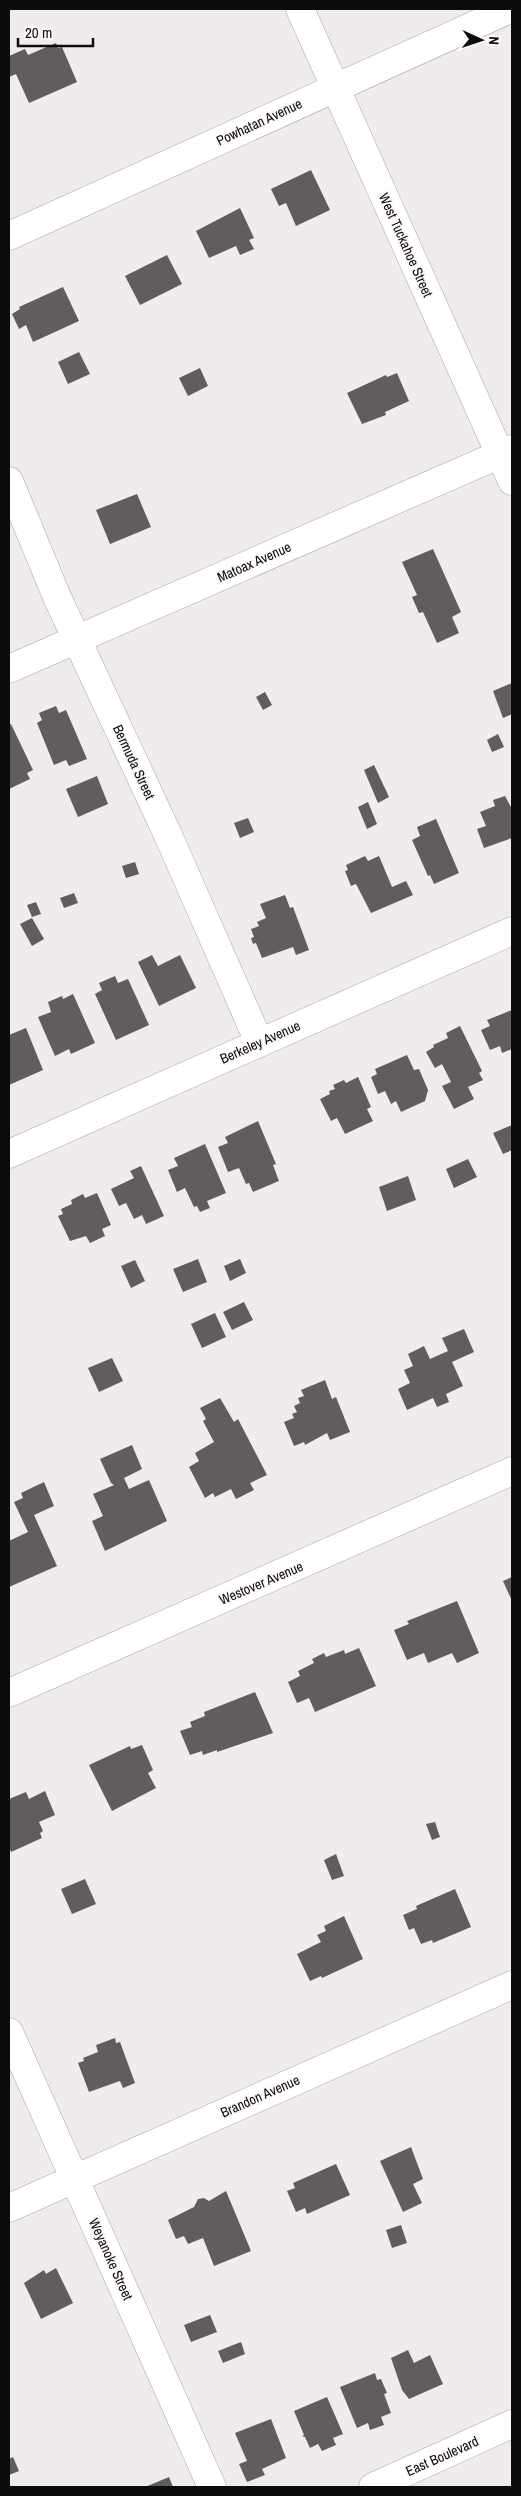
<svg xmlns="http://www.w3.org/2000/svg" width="521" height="2496" font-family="'Archivo Narrow',sans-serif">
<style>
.building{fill:#615d5f}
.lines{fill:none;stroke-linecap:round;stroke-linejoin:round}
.minor-casing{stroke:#a9a4a7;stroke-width:29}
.minor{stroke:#fff;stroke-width:28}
.labels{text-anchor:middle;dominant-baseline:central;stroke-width:4;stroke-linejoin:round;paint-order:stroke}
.street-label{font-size:14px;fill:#0d0c0d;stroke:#fdf8fb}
</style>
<rect width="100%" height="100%" fill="#f0ebee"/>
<!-- building -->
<g class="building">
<polygon points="56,43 58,48 62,47 77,82 29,103 16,74 9,77 9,56 25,49 28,55"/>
<polygon points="311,170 330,210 296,226 286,203 279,206 271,189"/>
<polygon points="240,208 254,238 249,240 254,249 240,255 236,246 209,258 196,231"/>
<polygon points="167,255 182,284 140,305 125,276"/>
<polygon points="63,287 79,321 33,342 26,325 19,329 12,314 20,309 19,307"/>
<polygon points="79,352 90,374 68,384 58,362"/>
<polygon points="200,368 208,386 188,396 179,378"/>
<polygon points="397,373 409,401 385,412 386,415 362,424 347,393 386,375 387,377"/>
<polygon points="137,494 151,527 110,544 96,510"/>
<polygon points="433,549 461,612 452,617 459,633 437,643 423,612 419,613 412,597 417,595 402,562"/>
<polygon points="512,683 512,714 503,718 493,691"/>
<polygon points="265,692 272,705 263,710 256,697"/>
<polygon points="56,706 59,713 66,710 87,759 69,766 66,760 54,765 37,723 42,720 39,713"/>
<polygon points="11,724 33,770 27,773 30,779 9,789 9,725"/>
<polygon points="498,734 504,747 492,752 487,740"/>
<polygon points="374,765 389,797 378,803 364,770"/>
<polygon points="97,776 108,804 78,817 66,789"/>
<polygon points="505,796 512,809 512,838 484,848 477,829 486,826 480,812 495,806 493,800"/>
<polygon points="368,802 377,824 367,829 358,807"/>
<polygon points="248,818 254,832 240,838 234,823"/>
<polygon points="436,819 459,873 434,884 430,875 428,876 412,840 420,836 417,827"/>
<polygon points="365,856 368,861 379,856 392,887 406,881 413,895 371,913 356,884 351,886 345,871 348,870 346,865"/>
<polygon points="135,862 139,874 126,878 122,866"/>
<polygon points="74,893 78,903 64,908 60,898"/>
<polygon points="285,895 290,908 293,907 309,950 296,955 293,947 262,958 256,943 253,944 251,938 254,937 251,929 259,926 257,922 266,918 260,904"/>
<polygon points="36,902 41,914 32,917 27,905"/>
<polygon points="32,918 44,939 32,946 20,924"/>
<polygon points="152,955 158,966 180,955 196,988 159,1006 138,962"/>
<polygon points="115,976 118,983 128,979 149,1025 116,1040 95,994 102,990 99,983"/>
<polygon points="73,994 95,1043 71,1054 69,1049 55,1056 38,1017 51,1012 48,1002 62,996 63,999"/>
<polygon points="512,1010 512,1049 502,1053 500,1046 490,1050 481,1030 490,1026 487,1020"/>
<polygon points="460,1026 482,1071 479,1073 483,1080 468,1087 474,1099 454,1109 442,1086 451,1082 442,1064 435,1068 426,1052 434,1047 433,1045 448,1038 446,1033"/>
<polygon points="26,1028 43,1070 9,1085 9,1035"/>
<polygon points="407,1055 414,1070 419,1069 428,1090 425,1101 401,1112 396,1101 391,1104 385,1091 378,1094 371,1077 377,1074 375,1069"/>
<polygon points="358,1077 371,1107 367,1109 373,1121 345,1134 337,1118 331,1121 320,1099 330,1094 329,1091 335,1089 333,1085 344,1080 346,1083"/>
<polygon points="258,1121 276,1164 273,1165 279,1181 253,1192 249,1183 246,1184 239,1168 228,1172 218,1147 228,1143 225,1137"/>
<polygon points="512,1125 512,1150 503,1154 493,1133"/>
<polygon points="205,1144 226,1193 207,1201 210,1208 200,1212 197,1206 194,1207 185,1188 177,1192 168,1170 178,1166 174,1158"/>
<polygon points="468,1159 477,1177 454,1188 446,1169"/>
<polygon points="141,1166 164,1216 146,1224 142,1215 134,1219 126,1203 119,1206 111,1189 134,1178 130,1171"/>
<polygon points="408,1176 416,1200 387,1211 379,1187"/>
<polygon points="97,1193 111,1225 102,1229 105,1236 90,1243 86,1236 70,1241 58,1216 63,1214 61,1209 72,1204 71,1200 83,1194 85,1198"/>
<polygon points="198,1259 207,1282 183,1292 173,1269"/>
<polygon points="240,1259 246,1273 230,1281 224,1266"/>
<polygon points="135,1260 145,1281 131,1288 121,1266"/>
<polygon points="244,1302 253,1320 232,1330 223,1312"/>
<polygon points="215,1313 226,1337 202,1348 191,1324"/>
<polygon points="464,1329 474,1352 452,1362 463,1386 446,1394 449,1402 437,1407 433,1398 407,1410 398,1389 410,1383 404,1370 413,1366 408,1354 424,1346 430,1359 448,1351 442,1338"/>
<polygon points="112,1358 123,1381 99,1392 88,1368"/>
<polygon points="325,1380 332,1399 336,1397 350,1432 330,1440 327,1433 305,1445 304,1442 294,1446 284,1422 294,1418 292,1414 297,1412 294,1406 300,1403 298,1398 304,1396 301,1390"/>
<polygon points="220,1398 234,1422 238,1419 267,1475 250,1483 254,1490 236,1499 231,1489 215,1497 213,1493 205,1498 189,1467 199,1461 195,1453 214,1442 203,1421 206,1419 200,1408"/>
<polygon points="132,1445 142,1469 124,1478 129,1489 149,1480 167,1521 105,1551 92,1521 103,1516 93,1494 114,1485 111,1483 100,1459"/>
<polygon points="44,1482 54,1506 34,1515 57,1566 9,1587 9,1541 28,1532 14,1502 23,1498 21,1493"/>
<polygon points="512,1577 512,1601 503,1581"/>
<polygon points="457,1601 479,1653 457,1663 452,1653 428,1663 424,1653 407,1660 394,1630 409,1624 407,1621"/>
<polygon points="359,1648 376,1686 315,1712 309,1698 297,1703 288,1682 300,1676 298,1671 314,1663 312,1659 324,1653 326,1657 344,1650 345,1654"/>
<polygon points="255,1692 273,1733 217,1752 217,1750 203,1755 202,1751 190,1755 180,1731 192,1727 190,1722 205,1716 204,1712"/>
<polygon points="142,1745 153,1770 148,1773 156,1788 112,1811 89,1765 130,1746 131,1749"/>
<polygon points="45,1791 55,1815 39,1822 43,1831 40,1833 42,1838 11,1852 9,1847 9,1799 26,1792 29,1799"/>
<polygon points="435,1822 440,1837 432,1840 426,1824"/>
<polygon points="336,1854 344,1876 332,1880 324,1860"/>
<polygon points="85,1879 96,1904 72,1914 61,1889"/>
<polygon points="455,1889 471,1927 433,1943 432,1940 421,1944 414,1928 409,1930 403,1915 417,1909 416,1906"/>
<polygon points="344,1916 363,1959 322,1978 321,1976 310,1981 297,1954 321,1942 317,1935 326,1931 324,1926"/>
<polygon points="115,2038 116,2043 120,2042 135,2083 123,2088 120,2081 89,2092 78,2063 84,2061 83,2058 98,2052 96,2045"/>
<polygon points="411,2147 423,2179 413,2184 422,2203 403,2212 380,2161"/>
<polygon points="336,2164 350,2195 307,2214 305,2208 296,2212 287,2191 295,2188 293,2183"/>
<polygon points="226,2191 251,2251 214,2266 203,2238 188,2244 184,2236 176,2239 168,2220 194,2207 198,2199 204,2198 209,2201"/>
<polygon points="401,2225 407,2243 392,2248 386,2230"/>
<polygon points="56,2268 73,2303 41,2319 24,2283 44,2270 46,2274"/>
<polygon points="210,2315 217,2332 191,2342 184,2325"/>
<polygon points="241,2342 245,2354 223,2363 218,2351"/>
<polygon points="408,2350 414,2363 430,2355 443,2384 409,2399 402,2390 391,2358"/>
<polygon points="375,2373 377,2380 381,2379 387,2393 384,2394 391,2413 381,2417 384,2425 370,2430 368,2423 357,2428 340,2387"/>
<polygon points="327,2397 343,2434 333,2438 336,2445 322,2451 318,2444 310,2448 305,2437 302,2436 304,2435 294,2411"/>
<polygon points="271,2419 286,2458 262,2469 265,2475 247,2482 239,2464 247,2461 235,2433"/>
<polygon points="13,2457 19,2471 9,2475 9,2459"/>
<polygon points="169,2477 173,2487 145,2487"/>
</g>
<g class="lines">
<!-- minor casing -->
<g class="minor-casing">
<g id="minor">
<polyline points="300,9 512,481"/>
<polyline points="9,236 510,9"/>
<polyline points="9,481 57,597 168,835 259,1042"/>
<polyline points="9,669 512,449"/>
<polyline points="9,1154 512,931"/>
<polyline points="9,1693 512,1471"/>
<polyline points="9,2032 212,2487"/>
<polyline points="9,2208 512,1985"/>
<polyline points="373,2487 512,2424"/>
</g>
</g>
<!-- minor -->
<use href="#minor" class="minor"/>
</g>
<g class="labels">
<!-- street labels -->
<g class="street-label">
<text transform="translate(259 122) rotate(-25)">Powhatan Avenue</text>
<text transform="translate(406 245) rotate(66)">West Tuckahoe Street</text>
<text transform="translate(254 562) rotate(-24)">Matoax Avenue</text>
<text transform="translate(134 762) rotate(65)">Bermuda Street</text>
<text transform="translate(260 1042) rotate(-24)">Berkeley Avenue</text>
<text transform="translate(261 1583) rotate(-23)">Westover Avenue</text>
<text transform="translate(260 2096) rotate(-24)">Brandon Avenue</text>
<text transform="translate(111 2259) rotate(66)">Weyanoke Street</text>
<text transform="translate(442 2456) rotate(-24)">East Boulevard</text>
</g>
</g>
<!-- border -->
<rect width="521" height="2496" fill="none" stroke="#0d0c0d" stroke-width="20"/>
<!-- north arrow -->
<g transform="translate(481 40) rotate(93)" stroke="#fdf8fb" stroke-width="4" paint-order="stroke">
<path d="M0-4L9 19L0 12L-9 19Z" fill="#0d0c0d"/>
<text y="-8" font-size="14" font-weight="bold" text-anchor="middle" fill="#0d0c0d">N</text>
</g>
<!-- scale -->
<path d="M18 38v8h75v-8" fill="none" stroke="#0d0c0d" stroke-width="2.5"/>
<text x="25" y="38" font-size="15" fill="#0d0c0d" stroke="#fdf8fb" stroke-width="4" paint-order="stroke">20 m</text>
</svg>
